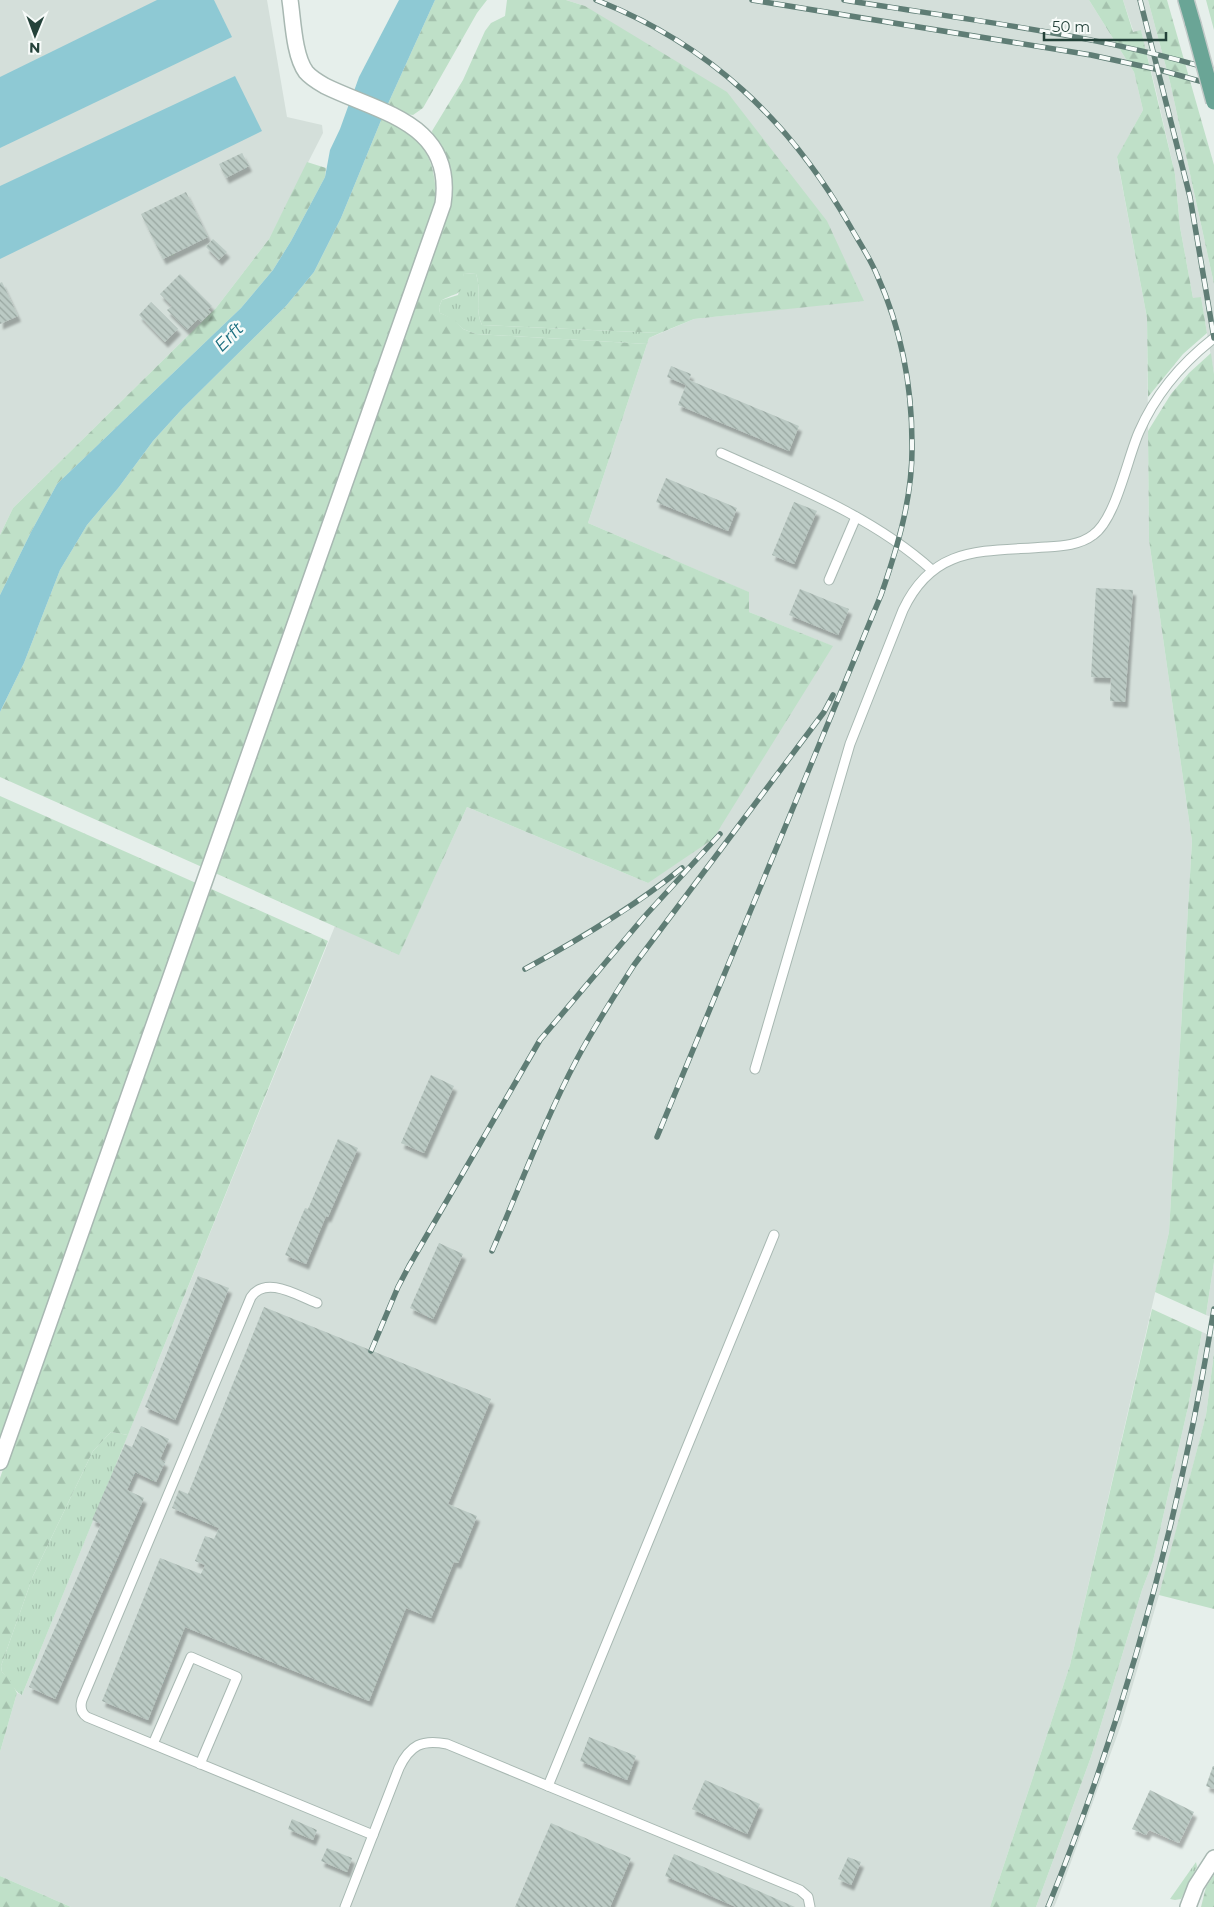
<svg xmlns="http://www.w3.org/2000/svg" width="1214" height="1907" font-family="Montserrat,sans-serif">
<style>
.built{fill:#d4dfda}
.grass{fill:url(#grass-tufts)}
.forest{fill:url(#forest-firs)}
.water{fill:#8ec9d4}
.building{fill:url(#building-back-hatch);filter:url(#shadow)}
.lines{fill:none;stroke-linecap:round;stroke-linejoin:round}
.service-casing{stroke:#a8b8b2;stroke-width:11}
.minor-casing{stroke:#a8b8b2;stroke-width:18}
.primary-casing{stroke:#c2cac8;stroke-width:18}
.service{stroke:#fff;stroke-width:9}
.minor{stroke:#fff;stroke-width:15}
.primary{stroke:#6aa596;stroke-width:15}
.rail-casing{stroke:#5f7d75;stroke-width:5.5}
.rail{stroke:#f7fbf9;stroke-width:4;stroke-dasharray:11;stroke-linecap:butt}
.primary-bridge-casing{stroke:#c2cac8;stroke-width:18;stroke-linecap:butt}
.primary-bridge{stroke:#6aa596;stroke-width:15}
.labels{text-anchor:middle;dominant-baseline:central;stroke-width:5;stroke-linejoin:round;paint-order:stroke}
.water-label{font-size:18px;font-style:italic;fill:#1c6f80;stroke:#f7fbf9}
</style>
<defs>
<pattern id="grass-tufts" width="24" height="20" patternUnits="userSpaceOnUse" patternTransform="scale(1.25)"><rect width="24" height="20" fill="#bfe0c8"/><path d="M3 7l-1-3M5 7V3M7 7l1-3M15 17l-1-3M17 17v-4M19 17l1-3" fill="none" stroke="#a4c1ad"/></pattern>
<pattern id="forest-firs" width="22" height="20" patternUnits="userSpaceOnUse" patternTransform="scale(1.25)"><rect width="22" height="20" fill="#bfe0c8"/><path d="M5 1l3.5 6h-7zM16 11l3.5 6h-7z" fill="#a4c1ad"/></pattern>
<pattern id="building-back-hatch" width="6" height="6" patternUnits="userSpaceOnUse" patternTransform="scale(1.25)"><rect width="6" height="6" fill="#bbcac4"/><path d="M-1 5l2 2M0 0l6 6M5-1l2 2" fill="none" stroke="#98a6a0"/></pattern>
<filter id="shadow"><feDropShadow dx="3" dy="5.5" stdDeviation="1" flood-color="#0004"/></filter>
</defs>
<rect width="100%" height="100%" fill="#e6efeb"/>
<!-- built -->
<g class="built">
<polygon points="0,0 267,0 287,117 322,125 323,133 269,239 216,308 13,508 0,535"/>
<polygon points="566,0 1089,0 1134,72 1143,110 1117,158 1147,318 1149,540 1192,841 1169,1232 1070,1665 990,1907 71,1907 0,1876 0,1752 17,1693 22,1695 335,926 399,954 467,807 648,883 832,646 749,612 748,592 588,523 649,338 694,319 863,300 585,6"/>
<polygon points="1123,0 1148,0 1170,82 1214,284 1214,374 1201,298 1193,298 1180,227 1175,174 1156,91 1141,31 1134,33"/>
<polygon points="1214,1262 1214,1318 1206,1315"/>
<polygon points="1202,1332 1214,1337 1214,1353 1206,1415 1164,1578 1121,1725 1059,1895 1054,1907 1036,1907 1091,1757 1142,1590 1153,1561 1188,1407"/>
</g>
<!-- grass -->
<g class="grass">
<path d="M464 273 476 274C482 291 474 309 482 325L660 333 649 338 647 344 476 334 463 329 454 320 440 313 439 307 442 300 458 295Z"/>
<path d="M111 1432 128 1435 22 1695C13 1691 10 1679 2 1672L1 1666 33 1576 93 1451Z"/>
<polygon points="1196,1862 1197,1867 1181,1899 1175,1900 1170,1899"/>
</g>
<!-- forest -->
<g class="forest">
<polygon points="435,0 487,0 477,13 423,108 413,115 406,114 387,106"/>
<path d="M498 0H566L585 6 727 92 827 221 864 301 694 319 660 333 482 325C474 309 482 291 476 274L464 273C461 297 462 290 442 300L439 307 440 313 454 319 463 329 476 334 647 344 588 523 749 592V612L833 646 713 839 648 883 467 807 399 955 215 873 447 208 432 131 463 80 485 31 491 23 505 16 507 0Z"/>
<polygon points="1089,0 1123,0 1133,32 1141,30 1175,174 1180,227 1193,298 1201,297 1207,333 1183,354 1148,397 1147,318 1117,157 1143,110 1134,72"/>
<polygon points="1148,0 1167,0 1214,165 1214,284 1170,82"/>
<polygon points="1206,0 1214,0 1214,30"/>
<path d="M382 118C422 135 436 157 436 201L256 719 202 867 0 777V712L24 663 60 570 87 525 119 487 153 441 183 408 286 306 314 272 341 218Z"/>
<polygon points="307,162 326,168 325,177 291,241 273,270 241,308 57,484 31,532 0,595 0,535 13,508 216,308 269,239"/>
<polygon points="1211,353 1214,374 1214,1262 1206,1315 1155,1292 1169,1232 1192,841 1149,540 1148,431 1171,394 1189,373"/>
<polygon points="0,796 196,883 0,1446"/>
<polygon points="209,888 328,941 128,1435 111,1432 93,1451 33,1576 1,1666 2,1672 9,1678 17,1693 0,1752 0,1478"/>
<polygon points="1152,1309 1202,1332 1188,1407 1153,1561 1142,1590 1091,1757 1036,1907 990,1907 1070,1665"/>
<polygon points="1214,1353 1214,1609 1159,1595 1206,1415"/>
<polygon points="1214,1875 1214,1907 1201,1907 1206,1887"/>
<polygon points="0,1876 71,1907 0,1907"/>
</g>
<!-- water -->
<g class="water">
<polygon points="157,0 214,0 232,37 0,148 0,77"/>
<polygon points="399,0 435,0 387,106 354,91 359,77"/>
<polygon points="235,76 262,131 0,259 0,186"/>
<polygon points="349,104 382,118 341,218 314,272 286,306 183,408 153,441 119,487 87,525 60,570 24,663 0,712 0,595 31,532 57,484 241,308 273,270 291,241 325,177 330,150 340,129"/>
</g>
<!-- building -->
<g class="building">
<polygon points="242,153 249,166 226,178 219,164"/>
<polygon points="186,192 208,237 163,259 141,214"/>
<polygon points="213,239 227,252 219,260 206,247"/>
<polygon points="180,274 212,306 208,310 211,312 201,322 198,319 187,330 167,310 172,306 160,294"/>
<polygon points="2,282 18,316 0,324 0,283"/>
<polygon points="151,302 178,329 165,342 139,315"/>
<polygon points="671,366 691,374 689,380 799,426 789,451 678,405 686,385 667,377"/>
<polygon points="666,478 737,508 728,531 656,502"/>
<polygon points="794,502 817,511 794,564 772,555"/>
<polygon points="1096,588 1133,590 1125,702 1110,701 1111,678 1091,677"/>
<polygon points="800,589 849,609 838,635 789,615"/>
<polygon points="431,1075 454,1086 424,1153 401,1143"/>
<polygon points="338,1139 358,1148 328,1217 326,1216 306,1264 285,1255 305,1208 308,1209"/>
<polygon points="439,1243 463,1254 433,1319 410,1308"/>
<polygon points="198,1276 229,1288 175,1420 145,1407"/>
<polygon points="264,1307 491,1399 448,1504 477,1516 458,1563 454,1562 431,1618 406,1608 369,1701 185,1627 148,1720 102,1701 160,1558 201,1574 205,1565 195,1561 205,1536 214,1539 219,1528 172,1508 179,1490 188,1494"/>
<polygon points="141,1426 169,1439 160,1459 165,1462 156,1482 135,1472 127,1490 144,1498 55,1699 29,1687 101,1524 92,1520 125,1444 132,1447"/>
<polygon points="589,1737 636,1756 627,1780 580,1761"/>
<polygon points="1213,1766 1214,1766 1214,1789 1206,1786"/>
<polygon points="705,1780 760,1804 747,1834 692,1809"/>
<polygon points="1150,1790 1194,1812 1179,1843 1149,1830 1146,1835 1132,1829"/>
<polygon points="292,1819 317,1830 313,1840 288,1829"/>
<polygon points="551,1823 631,1858 610,1907 515,1907"/>
<polygon points="327,1848 352,1858 347,1872 321,1861"/>
<polygon points="674,1854 795,1907 736,1907 665,1876"/>
<polygon points="848,1857 861,1862 851,1885 838,1879"/>
</g>
<g class="lines">
<!-- service casing -->
<g class="service-casing">
<g id="service">
<path d="M721 453C794 486 872 516 932 570"/>
<polyline points="829,580 856,517"/>
<path d="M755 1069 850 744 903 610C934 544 984 552 1046 547 1062 546 1080 545 1093 535 1116 519 1127 459 1139 432 1155 395 1182 363 1214 338"/>
<path d="M317 1303C298 1296 266 1275 251 1297L82 1700C80 1707 81 1713 87 1717L373 1835"/>
<polyline points="153,1744 191,1657 237,1677 200,1764"/>
<polyline points="548,1786 800,1890 808,1897 810,1907"/>
<path d="M345 1907 399 1768C410 1745 422 1739 447 1744L548 1786 774 1235"/>
</g>
</g>
<!-- minor casing -->
<g class="minor-casing">
<g id="minor">
<path d="M0 1462 443 204C455 123 380 113 325 86 318 82 311 78 306 72 294 56 293 20 290 0"/>
<polyline points="1188,1907 1196,1886 1214,1858"/>
</g>
</g>
<!-- primary casing -->
<g class="primary-casing">
<polyline id="primary" points="1186,0 1193,24"/>
</g>
<!-- service -->
<use href="#service" class="service"/>
<!-- minor -->
<use href="#minor" class="minor"/>
<!-- primary -->
<use href="#primary" class="primary"/>
<!-- rail casing -->
<g class="rail-casing">
<g id="rail">
<path d="M596 0C709 44 790 121 850 226 859 242 870 258 877 275 901 328 912 386 912 444 913 496 898 546 881 595L657 1137"/>
<polyline points="752,0 1091,55 1160,70 1214,85"/>
<path d="M844 0C968 20 1094 34 1214 70"/>
<polyline points="1140,0 1190,197 1214,338"/>
<path d="M525 969C580 939 634 907 682 868"/>
<path d="M492 1251C520 1187 544 1121 577 1059 594 1027 614 996 634 965L824 712 833 695"/>
<polyline points="371,1351 398,1287 409,1266 540,1040 644,917 720,834"/>
<path d="M1048 1907C1126 1715 1181 1513 1214 1309"/>
</g>
</g>
<!-- rail -->
<use href="#rail" class="rail"/>
<!-- primary-bridge casing -->
<g class="primary-bridge-casing">
<polyline id="primary-bridge" points="1193,24 1214,102"/>
</g>
<!-- primary-bridge -->
<use href="#primary-bridge" class="primary-bridge"/>
</g>
<g class="labels">
<!-- water labels -->
<g class="water-label">
<text transform="translate(229 337) rotate(-45)">Erft</text>
</g>
</g>
<!-- north arrow -->
<g transform="translate(35 35) rotate(181)" stroke="#f7fbf9" stroke-width="4" paint-order="stroke">
<path d="M0-4L9 19L0 12L-9 19Z" fill="#24423a"/>
<text y="-8" font-size="14" font-weight="bold" text-anchor="middle" fill="#24423a">N</text>
</g>
<!-- scale -->
<path d="M1044 32v8h122v-8" fill="none" stroke="#24423a" stroke-width="2.5"/>
<text x="1052" y="32" font-size="15" fill="#24423a" stroke="#f7fbf9" stroke-width="4" paint-order="stroke">50 m</text>
</svg>
